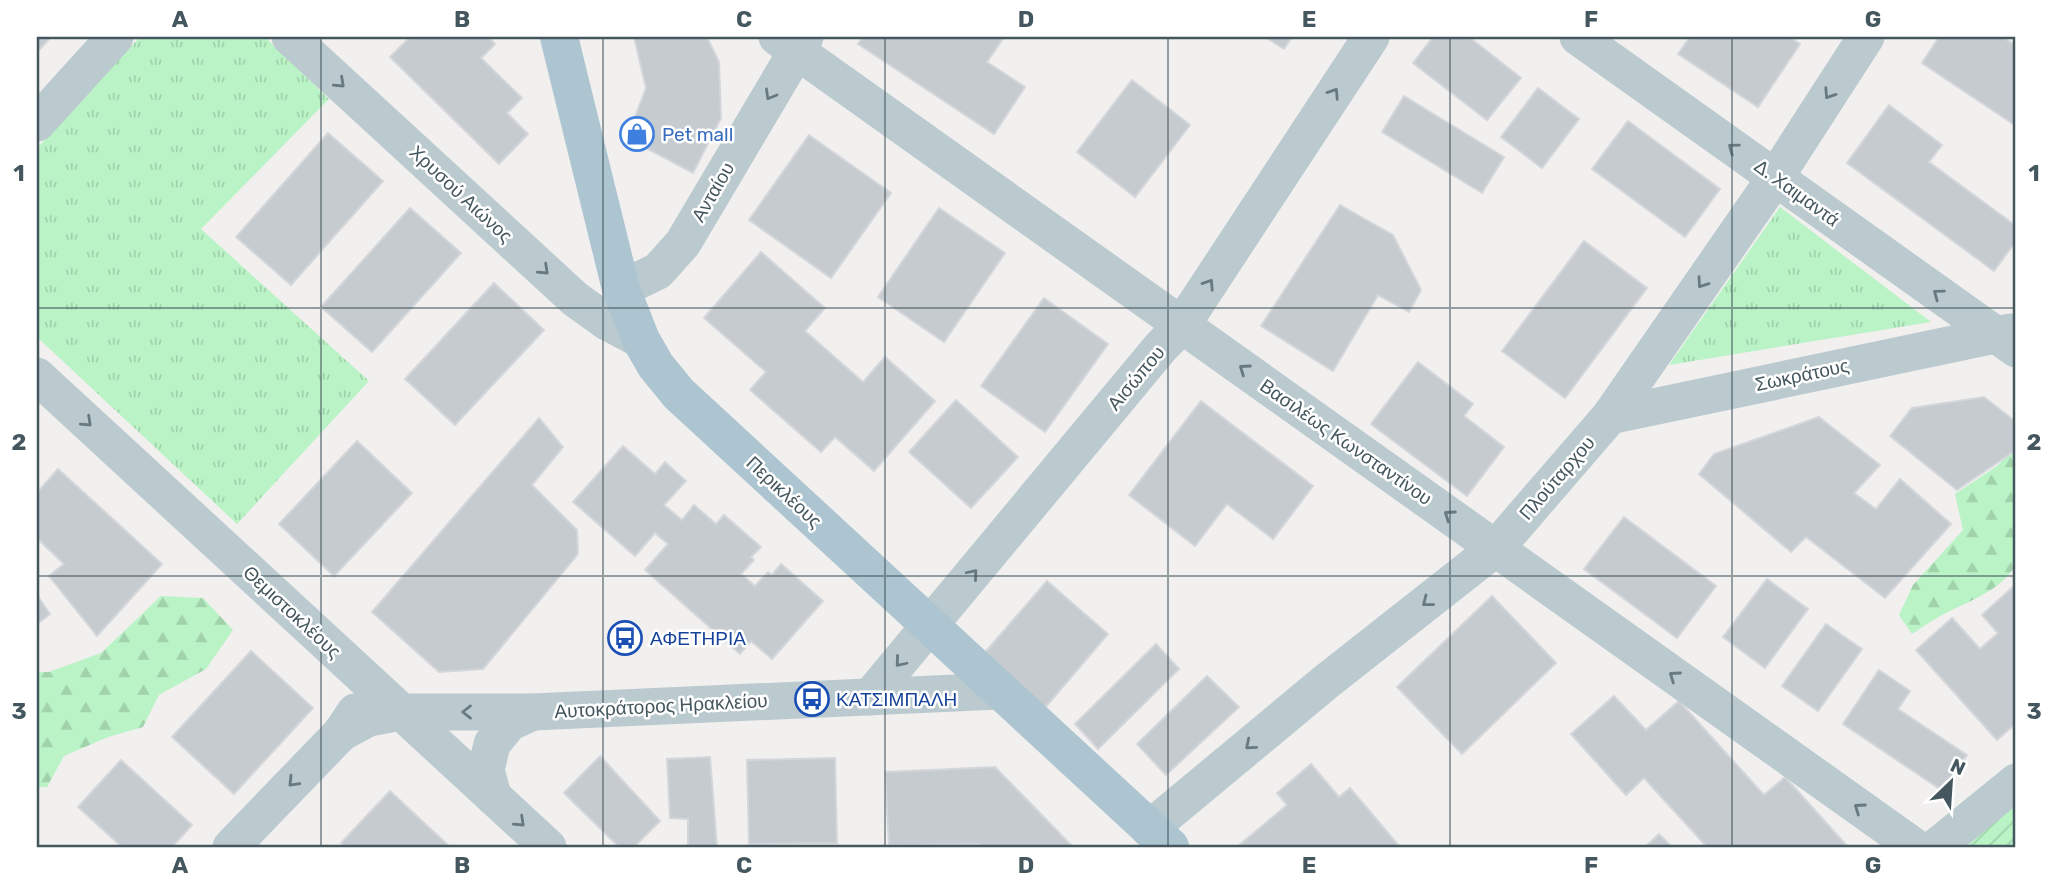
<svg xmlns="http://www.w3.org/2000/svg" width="2053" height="884" font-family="Rubik,sans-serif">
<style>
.grass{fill:url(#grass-tufts)}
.forest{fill:url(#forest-firs)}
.garden{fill:url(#garden-furrows)}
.building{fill:#c6cbcf;stroke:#d3d7db;stroke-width:2}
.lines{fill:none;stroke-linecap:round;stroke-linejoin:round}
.minor{stroke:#bbcacf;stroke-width:37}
.major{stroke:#acc5d0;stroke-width:38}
.oneway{stroke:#687a80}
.grid{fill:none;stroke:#45575e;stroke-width:2;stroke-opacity:0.55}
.labels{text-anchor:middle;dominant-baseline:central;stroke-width:5;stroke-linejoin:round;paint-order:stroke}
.shop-label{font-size:19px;fill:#366cbe;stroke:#fff;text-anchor:start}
.street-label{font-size:19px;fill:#45575e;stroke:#fff}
.transit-label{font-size:19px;fill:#164399;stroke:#fff;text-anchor:start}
.neatline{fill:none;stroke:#45575e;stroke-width:2.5}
.grid-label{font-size:23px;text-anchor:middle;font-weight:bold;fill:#45575e}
</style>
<defs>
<pattern id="grass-tufts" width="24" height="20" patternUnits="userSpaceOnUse" patternTransform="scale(1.75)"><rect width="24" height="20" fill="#baf3c5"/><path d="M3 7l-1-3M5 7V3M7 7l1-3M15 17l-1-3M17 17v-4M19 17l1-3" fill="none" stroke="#a1d2ac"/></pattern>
<pattern id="forest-firs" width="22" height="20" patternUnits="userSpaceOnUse" patternTransform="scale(1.75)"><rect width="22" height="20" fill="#baf3c5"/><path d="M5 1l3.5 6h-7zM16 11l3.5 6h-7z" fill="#a1d2ac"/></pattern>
<pattern id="garden-furrows" width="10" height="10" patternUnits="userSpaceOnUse" patternTransform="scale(1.75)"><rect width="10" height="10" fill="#baf3c5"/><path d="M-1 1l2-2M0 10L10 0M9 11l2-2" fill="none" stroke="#a1d2ac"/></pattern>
</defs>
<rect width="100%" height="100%" fill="#f2efef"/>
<!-- grass -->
<g class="grass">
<polygon points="140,37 265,37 329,99 201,229 369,381 237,524 37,337 37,148"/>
<polygon points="1780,207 1931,322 1669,365"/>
</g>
<!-- forest -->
<g class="forest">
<path d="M2016 447V564C2002 591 1966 602 1940 616 1930 622 1921 628 1912 634L1899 615 1913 585 1963 530 1955 494 1997 466Z"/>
<polygon points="161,596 203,598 233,630 206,669 159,695 143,727 108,737 64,756 47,787 37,787 37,672 49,672 101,653"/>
</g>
<!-- garden -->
<polygon class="garden" points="2016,799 2016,847 1966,847 1962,845"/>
<!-- building -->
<g class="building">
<polygon points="37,37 51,37 40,49 37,46"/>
<polygon points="408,37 488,37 495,44 481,58 522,98 507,113 528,134 499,164 390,57 409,38"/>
<polygon points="634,37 707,37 719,62 721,118 693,173 627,138 646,88"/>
<polygon points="863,37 1004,37 987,62 1025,87 994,134 858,44"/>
<polygon points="1265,37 1292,37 1284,49"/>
<polygon points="1433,37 1469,37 1521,78 1487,120 1413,63"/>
<polygon points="1690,37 1790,37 1800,44 1758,107 1678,54"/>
<polygon points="1939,37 2003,37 2016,46 2016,126 1922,63"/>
<polygon points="1132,80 1190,125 1135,197 1077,152"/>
<polygon points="1538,88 1579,119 1542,168 1501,137"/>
<polygon points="1404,96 1504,157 1482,193 1382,132"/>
<polygon points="1889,105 1942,145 1929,162 2016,226 2016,241 1994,271 1847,163"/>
<polygon points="1628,121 1720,189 1685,237 1592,169"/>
<polygon points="328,133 383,181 291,285 236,237"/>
<polygon points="809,135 891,193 831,278 749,220"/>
<polygon points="1340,205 1393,235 1421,290 1409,312 1378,295 1333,371 1261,326"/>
<polygon points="410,208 461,253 372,352 321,307"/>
<polygon points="939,208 1005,253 944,342 878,297"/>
<polygon points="1584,241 1647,288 1565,398 1502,351"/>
<polygon points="761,252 825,308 805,331 863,382 885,357 935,401 874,471 835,437 821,452 750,390 766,372 704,318"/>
<polygon points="494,283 544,330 455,425 405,379"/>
<polygon points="1044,298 1108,344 1045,432 981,386"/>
<polygon points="1418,362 1473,404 1464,416 1504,447 1467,496 1371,424"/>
<polygon points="1984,397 2016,422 2016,450 1957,490 1890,436 1912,408"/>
<polygon points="956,400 1018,457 971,508 909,452"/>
<polygon points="1201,401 1313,486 1273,539 1227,504 1195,546 1129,495"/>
<polygon points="1819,417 1880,465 1854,493 1876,509 1900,479 1951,524 1885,598 1806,537 1791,552 1699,474 1714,454"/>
<polygon points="539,418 563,447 532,485 577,530 578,554 483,669 439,672 372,612"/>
<polygon points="357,441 412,493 334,576 279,524"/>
<polygon points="623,446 655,474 665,462 686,481 664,505 682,520 694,505 716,524 724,515 761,547 751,557 754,560 741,574 755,586 768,572 772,575 781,564 823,601 772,659 751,641 740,654 645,570 668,544 655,533 635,556 573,502"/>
<polygon points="58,469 162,564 97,636 49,576 64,564 37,538 37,493"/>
<polygon points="1624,517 1716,586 1677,638 1584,569"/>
<polygon points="1767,579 1808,609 1765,668 1723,637"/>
<polygon points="1047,581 1108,634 1043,710 981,657"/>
<polygon points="2016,584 2016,723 1997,740 1916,650 1952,618 1980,649 1998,633 1982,615"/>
<polygon points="37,595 50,614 37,624"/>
<polygon points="1492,596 1556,663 1462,754 1397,687"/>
<polygon points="1826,624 1862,649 1818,711 1782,686"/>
<polygon points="1156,644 1179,669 1098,749 1075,724"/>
<polygon points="251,651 313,708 234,794 172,737"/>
<polygon points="1879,670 1910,691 1898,709 1967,755 1943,791 1843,724"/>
<polygon points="1207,676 1239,707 1166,775 1137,744"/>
<polygon points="1614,696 1646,730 1679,701 1764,795 1785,777 1848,847 1707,847 1644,778 1626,795 1571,734"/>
<polygon points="600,756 660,821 634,847 619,847 564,793"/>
<polygon points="710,757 717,847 688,847 688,819 670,818 667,759"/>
<polygon points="835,758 837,843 749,844 747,760"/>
<polygon points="121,760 192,825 172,847 122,847 78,807"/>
<polygon points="1311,764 1339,797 1350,788 1400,847 1237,847 1287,805 1277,793"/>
<polygon points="995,767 1073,847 981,847 978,844 889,845 885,772"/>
<polygon points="390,791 450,847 345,847 341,843"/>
<polygon points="1659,834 1672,847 1645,847"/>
</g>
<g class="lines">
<!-- minor -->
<g class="minor">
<polyline points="290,37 575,299 607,322 641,340"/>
<polyline points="777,37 1915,847"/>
<polyline points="1578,37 2016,349"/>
<polyline points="37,123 115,37"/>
<polyline points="621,289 658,271 683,243 805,37"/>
<polyline points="37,376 548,847"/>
<polyline points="1610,416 2010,332"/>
<polyline points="870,697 1160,348 1182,325 1371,37"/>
<polyline points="341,733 369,718 401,712 533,712 999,691"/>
<polyline points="493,796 486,770 492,744 509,723 533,712"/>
<polyline points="1149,829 1327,681 1496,548 1610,416 1775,178 1866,37"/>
<polyline points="231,847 341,733 355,712"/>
<polyline points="1936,847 2016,782"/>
</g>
<!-- major -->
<polyline class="major" points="559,37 621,289 641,340 656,366 679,394 1170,847"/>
</g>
<!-- one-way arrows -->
<defs><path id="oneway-chevron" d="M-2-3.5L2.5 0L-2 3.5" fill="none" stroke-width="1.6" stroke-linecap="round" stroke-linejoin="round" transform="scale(1.75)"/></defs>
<g class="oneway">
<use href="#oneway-chevron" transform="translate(340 83) rotate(43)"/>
<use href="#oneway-chevron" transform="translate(1334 93) rotate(-57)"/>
<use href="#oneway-chevron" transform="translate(1829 94) rotate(123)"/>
<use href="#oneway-chevron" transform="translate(770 95) rotate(120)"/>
<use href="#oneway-chevron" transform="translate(1733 148) rotate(-144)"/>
<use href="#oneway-chevron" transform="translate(544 270) rotate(43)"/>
<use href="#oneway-chevron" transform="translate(1702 283) rotate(125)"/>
<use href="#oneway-chevron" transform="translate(1209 284) rotate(-57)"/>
<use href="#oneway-chevron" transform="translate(1938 294) rotate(-144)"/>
<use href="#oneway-chevron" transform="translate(1244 369) rotate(-145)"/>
<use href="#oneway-chevron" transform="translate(87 422) rotate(43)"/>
<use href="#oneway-chevron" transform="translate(1449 515) rotate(-145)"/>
<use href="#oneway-chevron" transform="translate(973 574) rotate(-50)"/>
<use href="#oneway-chevron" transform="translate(1427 602) rotate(142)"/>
<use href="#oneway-chevron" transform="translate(900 662) rotate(130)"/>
<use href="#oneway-chevron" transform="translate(1674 676) rotate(-145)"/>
<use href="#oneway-chevron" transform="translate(467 712) rotate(180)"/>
<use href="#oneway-chevron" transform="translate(1250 745) rotate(140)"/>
<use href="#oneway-chevron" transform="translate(293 782) rotate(134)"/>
<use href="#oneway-chevron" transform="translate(1859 808) rotate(-145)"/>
<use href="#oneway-chevron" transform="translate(520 822) rotate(43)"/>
</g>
<!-- grid -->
<path class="grid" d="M321 37V847M603 37V847M885 37V847M1168 37V847M1450 37V847M1732 37V847M37 308H2016M37 576H2016"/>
<!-- icons -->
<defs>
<g id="shop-ring" transform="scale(1.75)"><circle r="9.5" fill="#fff" stroke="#3f7fe0" stroke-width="1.5"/><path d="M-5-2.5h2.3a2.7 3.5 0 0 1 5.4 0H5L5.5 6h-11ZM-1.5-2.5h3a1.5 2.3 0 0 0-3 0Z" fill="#3f7fe0"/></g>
<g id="bus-ring" transform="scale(1.75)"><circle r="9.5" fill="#fff" stroke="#1a4fb4" stroke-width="1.5"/><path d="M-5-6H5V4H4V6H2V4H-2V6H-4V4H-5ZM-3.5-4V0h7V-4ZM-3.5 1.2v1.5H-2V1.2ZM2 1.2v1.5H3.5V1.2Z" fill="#1a4fb4"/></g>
</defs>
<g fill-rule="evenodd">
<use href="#shop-ring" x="637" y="134"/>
<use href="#bus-ring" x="625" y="638"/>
<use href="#bus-ring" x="812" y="699"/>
</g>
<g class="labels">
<!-- shop labels -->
<g class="shop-label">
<text x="662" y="134">Pet mall</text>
</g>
<!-- street labels -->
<g class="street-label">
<text transform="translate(713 192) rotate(-60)">Ανταίου</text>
<text transform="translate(1797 193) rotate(36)">Δ. Χαιμαντά</text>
<text transform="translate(461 194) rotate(43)">Χρυσού Αιώνος</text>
<text transform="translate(1802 375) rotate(-12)">Σωκράτους</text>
<text transform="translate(1136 378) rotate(-50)">Αισώπου</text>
<text transform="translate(1346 442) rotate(35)">Βασιλέως Κωνσταντίνου</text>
<text transform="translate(1557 478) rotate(-49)">Πλούταρχου</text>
<text transform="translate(784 492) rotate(43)">Περικλέους</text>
<text transform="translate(292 612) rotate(43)">Θεμιστοκλέους</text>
<text transform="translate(661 706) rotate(-3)">Αυτοκράτορος Ηρακλείου</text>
</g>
<!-- transit labels -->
<g class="transit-label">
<text x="650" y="638">ΑΦΕΤΗΡΙΑ</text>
<text x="836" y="699">ΚΑΤΣΙΜΠΑΛΗ</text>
</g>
</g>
<!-- border -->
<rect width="2053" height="884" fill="none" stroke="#ffffff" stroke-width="77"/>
<!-- north arrow -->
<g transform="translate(1951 782) rotate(25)" stroke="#ffffff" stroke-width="5" paint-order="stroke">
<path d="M0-5L12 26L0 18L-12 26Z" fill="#45575e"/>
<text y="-10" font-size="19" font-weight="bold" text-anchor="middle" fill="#45575e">N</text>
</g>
<rect x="38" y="38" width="1976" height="808" class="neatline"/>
<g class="grid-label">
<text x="180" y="27">A</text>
<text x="462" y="27">B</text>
<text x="744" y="27">C</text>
<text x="1026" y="27">D</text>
<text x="1309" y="27">E</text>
<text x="1591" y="27">F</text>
<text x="1873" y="27">G</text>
<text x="19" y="181">1</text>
<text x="2034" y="181">1</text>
<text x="19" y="450">2</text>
<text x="2034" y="450">2</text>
<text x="19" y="719">3</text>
<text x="2034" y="719">3</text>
<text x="180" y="873">A</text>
<text x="462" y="873">B</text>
<text x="744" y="873">C</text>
<text x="1026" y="873">D</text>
<text x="1309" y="873">E</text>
<text x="1591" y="873">F</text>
<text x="1873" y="873">G</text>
</g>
</svg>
